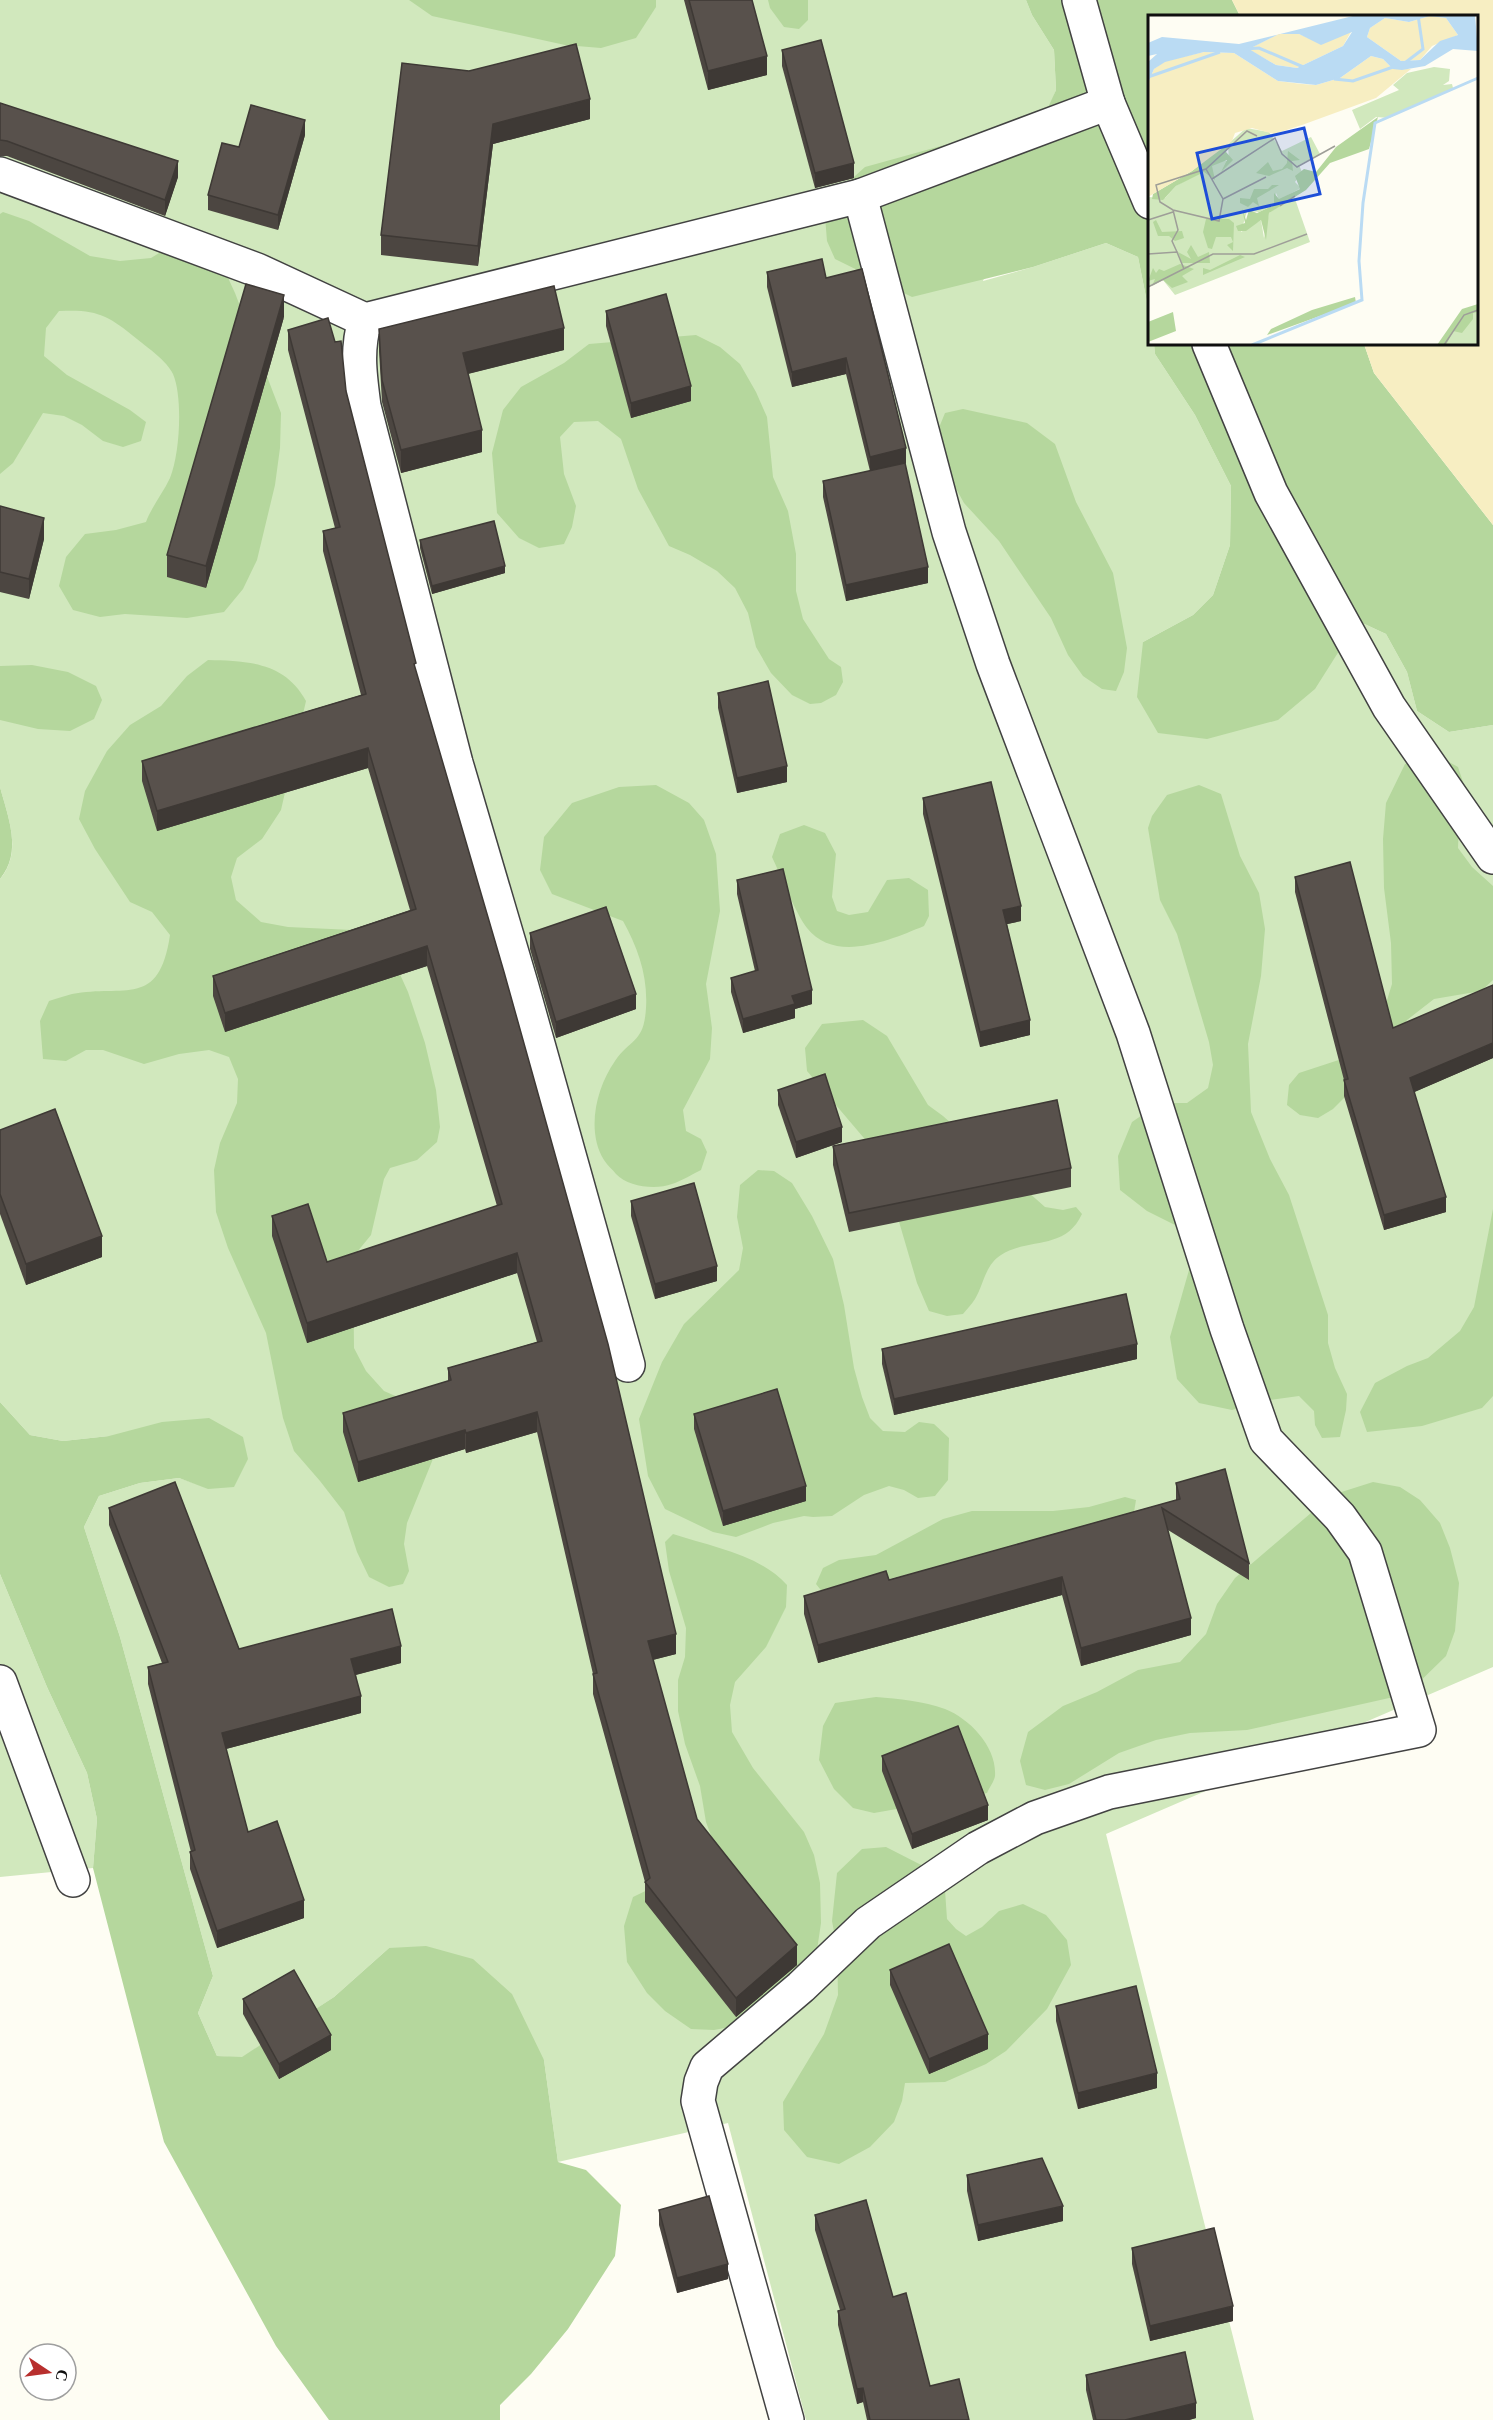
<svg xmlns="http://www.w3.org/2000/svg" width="1493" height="2420" font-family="'Crimson Pro',serif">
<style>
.green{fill:#d1e8bd}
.forest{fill:#b5d79d}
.sand{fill:#f7eec2}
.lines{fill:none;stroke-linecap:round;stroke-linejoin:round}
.minor-casing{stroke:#424242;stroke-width:36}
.minor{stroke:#fff;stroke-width:33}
.wall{fill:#4c4641}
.shaded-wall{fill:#3e3935}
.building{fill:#58514c;stroke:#3e3935;stroke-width:1.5}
.inset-river{fill:none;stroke:#badbf3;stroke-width:3}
.inset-road{fill:none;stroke:#9e9e98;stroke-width:1.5}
.view{fill:#1d4ed8;fill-opacity:0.15;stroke:#1d4ed8;stroke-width:3}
.inset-edge{fill:none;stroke:#0f0f0f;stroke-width:3}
</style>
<rect width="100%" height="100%" fill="#fefdf3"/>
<!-- green -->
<g class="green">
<path d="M0 0H1026L1032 15 1054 50 1056 90 983 281 1033 267 1106 243 1138 257 1149 312 1150 344H1154L1155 354 1195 415 1231 486 1230 545 1213 595 1193 615 1143 642 1343 643 1358 621 1386 634 1407 672 1417 711 1449 732 1493 725V1667L1106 1834 1254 2420H806L728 2123 558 2162 544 2060 389 1948 334 1997 242 2058 217 2056 198 2013 213 1976 120 1637 84 1527 99 1496 140 1483 179 1478 208 1488 109 1436 63 1441 30 1435 0 1402V879C23 852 8 817 0 787Z"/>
<polygon points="0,1574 47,1687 87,1773 97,1819 93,1868 0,1877"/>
</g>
<!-- forest -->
<g class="forest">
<polygon points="409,0 656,0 656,7 636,38 601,48 565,45 432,16"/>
<polygon points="768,0 808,0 808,20 799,29 784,27 770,8"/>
<polygon points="1026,0 1232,0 1240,16 1150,16 1149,312 1138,257 1106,243 1033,267 912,297 835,259 827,241 824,204 865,167 1006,128 1046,112 1056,90 1054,50 1032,15"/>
<path d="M3 212 29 221 90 256 120 261 151 258 182 239 218 256 235 293 281 413 280 448 275 485 257 560 243 589 224 612 187 618 125 614 100 617 73 610 59 586 66 557 85 534 116 530 146 522C152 506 163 493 170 478 180 454 183 397 173 374 167 361 148 348 137 339 108 315 97 309 59 311L46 328 44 356 67 375 130 410 146 422 141 441 123 447 103 441 82 425 64 416 43 413 13 463 0 474V214Z"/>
<polygon points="696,335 720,347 740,364 756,392 767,417 773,477 788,511 796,554 796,591 803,619 829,659 841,667 843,682 836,695 821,703 810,704 792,695 771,673 756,647 748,613 735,588 717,571 690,555 669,546 638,489 621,439 598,421 574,422 560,437 564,474 576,506 572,527 564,544 539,548 519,538 497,513 492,453 503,410 521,387 564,363 589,344"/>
<polygon points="1154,344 1364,344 1374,373 1493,525 1493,725 1449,732 1417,711 1407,672 1386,634 1358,621 1315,689 1278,720 1207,739 1158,733 1137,697 1143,642 1193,615 1213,595 1230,545 1231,486 1195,415 1155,354"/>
<polygon points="963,409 1027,423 1055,444 1076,502 1113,573 1127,648 1124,672 1116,691 1102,689 1083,676 1068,655 1051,618 999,541 964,503 943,465 938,430 945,413"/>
<path d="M208 660C248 661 285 662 306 701L281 810 262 839 237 858 231 877 236 900 261 922 288 927 352 930 393 959 408 992 425 1043 436 1090 440 1127 437 1142 417 1160 390 1168 384 1179 371 1235 353 1257 354 1348 366 1371 384 1391 418 1406 437 1449 407 1523 404 1544 409 1571 403 1584 389 1587 369 1577 357 1552 344 1512 320 1481 294 1451 283 1418 266 1333 228 1248 216 1212 214 1170 220 1143 237 1103 238 1079 229 1057 209 1050 179 1054 144 1064 103 1050H86L66 1061 43 1059 40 1021 49 1001C56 999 64 996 72 994 125 984 159 1009 170 935L152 912 130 902 95 849 79 819 85 791 107 751 130 725 161 706 187 676Z"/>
<polygon points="32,665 68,672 96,686 102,700 94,719 70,731 38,729 0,720 0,666"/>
<polygon points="1438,756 1458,767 1465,788 1459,822 1458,848 1472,867 1493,886 1493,980 1481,991 1434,999 1407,1020 1379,1063 1333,1109 1318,1118 1300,1115 1287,1105 1289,1085 1299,1073 1354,1055 1376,1036 1392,984 1391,943 1384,888 1383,839 1386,803 1405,764"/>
<path d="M656 785 689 803 704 820 716 854 720 911 706 984 712 1028 710 1059 683 1110 686 1131 701 1139 707 1152 701 1170C692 1174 682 1181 672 1184 656 1190 628 1187 616 1174 613 1170 607 1165 604 1160 586 1131 596 1088 615 1061 631 1038 644 1043 646 1008 648 976 638 948 623 921L552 894 540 870 544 837 572 803 619 787Z"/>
<polygon points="1199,785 1221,794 1240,856 1259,893 1265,929 1261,976 1248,1044 1251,1112 1270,1159 1289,1195 1328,1315 1328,1343 1335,1368 1347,1394 1346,1410 1340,1437 1322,1438 1315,1425 1314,1411 1299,1396 1262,1401 1232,1410 1199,1403 1177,1379 1170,1337 1191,1263 1179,1227 1147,1211 1120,1190 1118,1156 1132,1122 1160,1103 1187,1103 1208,1088 1213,1065 1209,1042 1177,934 1160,900 1148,828 1152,816 1167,795"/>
<path d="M0 787C8 817 23 852 0 879Z"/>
<path d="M804 825 825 833 836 854 832 897 837 911 849 915 868 912 887 880 909 878 928 890 929 916 924 926C890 940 835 964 807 928 795 912 781 876 772 857L780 834Z"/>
<path d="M863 1020 887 1036 928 1105 943 1116 1045 1207 1063 1210 1076 1207 1082 1214C1065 1251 1029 1237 1001 1255 985 1265 984 1284 975 1299 972 1304 967 1309 963 1314L947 1316 929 1311 917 1283 880 1157 807 1071 805 1048 822 1024Z"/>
<polygon points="758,1170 774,1171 792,1183 812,1216 833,1259 844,1305 854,1368 862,1397 870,1418 883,1431 905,1432 919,1422 934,1424 949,1438 948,1480 935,1496 918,1498 904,1490 889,1486 864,1495 832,1516 813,1517 804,1516 773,1523 736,1537 713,1532 665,1509 648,1476 639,1419 662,1362 684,1324 739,1270 743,1248 737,1217 740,1185"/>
<polygon points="1493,1209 1493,1396 1482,1408 1422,1426 1367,1432 1360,1412 1375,1383 1407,1366 1428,1358 1460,1331 1474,1307"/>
<polygon points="0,1402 30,1435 63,1441 109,1436 162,1422 209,1418 243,1437 248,1459 234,1487 208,1489 179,1478 140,1483 99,1496 84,1527 120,1637 213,1976 198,2013 217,2056 242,2057 334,1997 389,1948 426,1946 473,1959 512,1994 544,2060 558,2162 586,2170 621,2205 615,2256 568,2329 531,2374 500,2405 500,2420 329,2420 276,2346 164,2142 93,1868 97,1819 87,1773 47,1687 0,1574"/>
<polygon points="1373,1482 1400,1487 1420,1500 1440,1523 1450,1548 1459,1583 1455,1631 1446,1656 1407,1694 1247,1730 1190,1733 1156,1740 1119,1753 1069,1784 1045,1790 1026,1785 1020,1761 1028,1732 1063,1706 1097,1692 1138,1670 1180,1662 1206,1634 1217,1604 1235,1578 1332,1495"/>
<polygon points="1125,1497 1136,1500 1134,1512 1125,1519 931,1569 824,1594 816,1584 823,1568 839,1560 876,1555 943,1519 972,1511 1053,1511 1089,1507"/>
<path d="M673 1534C712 1547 759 1554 787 1585L786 1607 766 1647 735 1682 730 1705 732 1732 753 1768 804 1832 814 1855 820 1883 821 1923 817 1950 735 2026 714 2030 691 2029 665 2011 647 1993 627 1962 624 1926 633 1897 664 1882 713 1841 706 1822 700 1786 685 1744 678 1711V1680L685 1657 686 1628 669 1571 665 1542Z"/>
<path d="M876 1697C899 1699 923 1701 945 1709 970 1719 997 1747 995 1776 994 1782 989 1788 987 1793L874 1813 853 1808 834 1789 819 1760 823 1726 835 1703Z"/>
<polygon points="886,1847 933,1871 945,1890 947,1919 956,1929 966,1936 982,1927 999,1911 1023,1904 1046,1915 1067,1940 1071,1965 1047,2009 1006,2051 986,2064 945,2082 905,2083 902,2101 894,2122 870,2147 839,2164 807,2157 784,2130 783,2102 824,2034 838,1995 837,1947 832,1921 837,1873 862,1849"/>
</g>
<!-- sand -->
<polygon class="sand" points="1232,0 1493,0 1493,525 1374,373 1364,344 1476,344 1476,16 1240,16"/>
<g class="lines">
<!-- minor casing -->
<g class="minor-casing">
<g id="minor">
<polyline points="1108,103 1150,202"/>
<polyline points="0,174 257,270 365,320 860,196 1108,103 1079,0"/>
<path d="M365 320C356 350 360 376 364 406L456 763 522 987 628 1365"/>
<polyline points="1209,344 1271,493 1389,707 1493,857"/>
<polyline points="0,1682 73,1880"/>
<polyline points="787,2420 698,2101 701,2082 707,2067 801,1987 868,1923 978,1848 1035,1818 1109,1792 1419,1730 1365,1552 1340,1517 1266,1440 1227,1329 1133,1033 993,664 949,532 860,196"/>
</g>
</g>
<!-- minor -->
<use href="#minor" class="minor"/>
</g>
<!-- wall -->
<g class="wall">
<polygon points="684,0 752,0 767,75 708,90"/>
<polygon points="782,50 854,178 815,188 782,66"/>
<polygon points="402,63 590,119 493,144 478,266 381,255 381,235"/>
<polygon points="0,103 178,177 165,216 7,156 0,156"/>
<polygon points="305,135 278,230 208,210 208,195 239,147"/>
<polygon points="767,272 826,278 906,463 905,464 928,583 846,601 823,497 823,481 870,471 846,374 792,387 767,287"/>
<polygon points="606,311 691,401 631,418 606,326"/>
<polygon points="284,317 206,588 167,577 167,555"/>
<polygon points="379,329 564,350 468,374 482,452 401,473 382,402 379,351"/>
<polygon points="288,330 346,391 416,672 676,1654 653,1660 697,1819 797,1965 736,2017 645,1902 645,1882 593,1694 593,1674 537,1432 466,1453 465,1449 358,1482 343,1432 343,1413 448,1381 448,1368 537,1342 517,1273 307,1343 272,1236 272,1216 327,1262 497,1206 427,966 225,1032 213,996 213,976 410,910 368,768 157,831 142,781 142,761 361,695 323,551 323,531 335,528 288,350"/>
<polygon points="0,506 44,539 29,599 0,592"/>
<polygon points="420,540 505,573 432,594 420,548"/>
<polygon points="718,693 787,782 737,793 718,708"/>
<polygon points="923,798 1021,921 1007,924 1030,1035 980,1047 923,814"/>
<polygon points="1295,877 1393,1028 1493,1058 1414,1092 1446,1212 1384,1230 1344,1096 1344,1080 1295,892"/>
<polygon points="737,880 812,1004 795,1009 795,1018 743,1033 731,992 731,978 755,971 737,894"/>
<polygon points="530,933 636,1009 556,1038 530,949"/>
<polygon points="778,1090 842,1142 796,1158 778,1105"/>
<polygon points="0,1130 102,1257 26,1285 0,1214"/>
<polygon points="833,1146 1071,1168 1071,1187 849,1232 833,1165"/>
<polygon points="631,1201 717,1281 655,1299 631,1216"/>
<polygon points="882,1349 1137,1359 894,1415 882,1364"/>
<polygon points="694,1414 806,1501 723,1526 694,1429"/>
<polygon points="1176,1483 1249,1563 1249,1580 1168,1530 1191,1635 1081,1666 1062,1595 818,1663 804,1614 804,1596 889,1580 1176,1500"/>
<polygon points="109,1508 239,1649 401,1663 356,1675 361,1713 226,1749 248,1832 304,1918 217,1948 190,1869 190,1852 191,1852 148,1684 148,1667 162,1663 109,1525"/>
<polygon points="882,1756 988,1820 912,1849 882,1771"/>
<polygon points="890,1970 988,2049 929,2074 890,1985"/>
<polygon points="243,1999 331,2050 279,2079 243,2014"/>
<polygon points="1056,2006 1157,2088 1078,2109 1056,2021"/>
<polygon points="967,2175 1063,2221 978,2241 967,2191"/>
<polygon points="659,2210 728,2279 677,2293 659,2225"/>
<polygon points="815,2215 893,2297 930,2386 969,2420 867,2420 863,2402 857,2404 838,2325 838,2311 840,2310 815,2230"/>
<polygon points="1132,2248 1233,2321 1150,2341 1132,2264"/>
<polygon points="1086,2375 1196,2418 1189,2420 1093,2420 1086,2390"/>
</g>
<!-- shaded-wall -->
<g class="shaded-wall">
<polygon points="767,56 767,75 708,90 708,71"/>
<polygon points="590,99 590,119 493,144 478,266 478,246 493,124"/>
<polygon points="305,120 305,135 278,230 278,215"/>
<polygon points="178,161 178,177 165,216 165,200"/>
<polygon points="854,163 854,178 815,188 815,173"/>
<polygon points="284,295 284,317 206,588 206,566"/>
<polygon points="564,328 564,350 463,375 463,353"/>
<polygon points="846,358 846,374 792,387 792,372"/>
<polygon points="691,386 691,401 631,418 631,403"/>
<polygon points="482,430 482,452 401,473 401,450"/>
<polygon points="906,448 906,463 870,472 870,457"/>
<polygon points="44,518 44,539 29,599 29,579"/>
<polygon points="505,566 505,573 432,594 432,586"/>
<polygon points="928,567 928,583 846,601 846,585"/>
<polygon points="368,748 368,768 157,831 157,811"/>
<polygon points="787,766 787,782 737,793 737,778"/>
<polygon points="1021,906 1021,921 1003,925 1003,910"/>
<polygon points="427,946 427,966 225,1032 225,1013"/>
<polygon points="812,990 812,1004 795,1009 795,1018 743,1033 743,1019 792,996"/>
<polygon points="636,994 636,1009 556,1038 556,1022"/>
<polygon points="1030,1020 1030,1035 980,1047 980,1032"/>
<polygon points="1493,1043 1493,1058 1410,1094 1410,1078"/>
<polygon points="842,1127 842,1142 796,1158 796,1142"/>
<polygon points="1446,1197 1446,1212 1384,1230 1384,1215"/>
<polygon points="102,1236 102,1257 26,1285 26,1264"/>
<polygon points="517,1253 517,1273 307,1343 307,1323"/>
<polygon points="717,1266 717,1281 655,1299 655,1284"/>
<polygon points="1137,1344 1137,1359 894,1415 894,1399"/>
<polygon points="537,1412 537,1432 466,1453 466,1433"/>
<polygon points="465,1430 465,1449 358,1482 358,1462"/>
<polygon points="806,1486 806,1501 723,1526 723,1511"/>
<polygon points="1062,1577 1062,1595 818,1663 818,1645"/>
<polygon points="1191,1618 1191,1635 1081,1666 1081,1648"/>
<polygon points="676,1634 676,1654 648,1661 648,1641"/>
<polygon points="401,1646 401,1663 351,1676 351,1659"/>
<polygon points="361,1696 361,1713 222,1750 222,1733"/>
<polygon points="988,1805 988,1820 912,1849 912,1834"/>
<polygon points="304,1900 304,1918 217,1948 217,1931"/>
<polygon points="797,1945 797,1965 736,2017 736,1998"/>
<polygon points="988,2034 988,2049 929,2074 929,2059"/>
<polygon points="331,2035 331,2050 279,2079 279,2064"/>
<polygon points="1157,2073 1157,2088 1078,2109 1078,2093"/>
<polygon points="1063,2206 1063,2221 978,2241 978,2225"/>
<polygon points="728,2264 728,2279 677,2293 677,2278"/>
<polygon points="1233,2306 1233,2321 1150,2341 1150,2326"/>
<polygon points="863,2388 863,2402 857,2404 857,2389"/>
<polygon points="1196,2403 1196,2418 1189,2420 1125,2420"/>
</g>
<!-- building -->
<g class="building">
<polygon points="689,0 752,0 767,56 708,71"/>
<polygon points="821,40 854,163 815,173 782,50"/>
<polygon points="576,44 590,99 493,124 478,246 381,235 402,63 469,71"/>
<polygon points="0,103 178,161 165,200 7,141 0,140"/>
<polygon points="251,105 305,120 278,215 208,195 222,143 239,147"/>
<polygon points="822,259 826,278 862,269 906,448 870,457 846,358 792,372 767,272"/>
<polygon points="246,284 284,295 206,566 167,555"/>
<polygon points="554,286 564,328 463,353 482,430 401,450 382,380 379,329"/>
<polygon points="666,294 691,386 631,403 606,311"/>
<polygon points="328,318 335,342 341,341 346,391 416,663 414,664 504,972 608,1344 676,1634 648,1641 697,1819 797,1945 736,1998 645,1882 650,1878 593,1674 597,1673 537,1412 466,1433 465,1430 358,1462 343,1413 451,1380 448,1368 542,1341 517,1253 307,1323 272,1216 308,1204 327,1262 502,1204 427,946 225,1013 213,976 416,909 368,748 157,811 142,761 366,694 323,531 340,527 288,330"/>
<polygon points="905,463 928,567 846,585 823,481"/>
<polygon points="0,506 44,518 29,579 0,572"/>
<polygon points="494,521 505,566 432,586 420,540"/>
<polygon points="768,681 787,766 737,778 718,693"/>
<polygon points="991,782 1021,906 1003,910 1030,1020 980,1032 923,798"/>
<polygon points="1350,862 1393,1028 1493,985 1493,1043 1410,1078 1446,1197 1384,1215 1344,1080 1348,1079 1295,877"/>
<polygon points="783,869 812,990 792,996 795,1004 743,1019 731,978 758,970 737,880"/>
<polygon points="606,907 636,994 556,1022 530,933"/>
<polygon points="825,1074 842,1127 796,1142 778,1090"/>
<polygon points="1057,1100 1071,1168 849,1213 833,1146"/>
<polygon points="55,1109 102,1236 26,1264 0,1194 0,1130"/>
<polygon points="694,1183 717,1266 655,1284 631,1201"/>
<polygon points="1126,1294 1137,1344 894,1399 882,1349"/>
<polygon points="777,1389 806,1486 723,1511 694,1414"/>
<polygon points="1225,1469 1249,1563 1162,1508 1191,1618 1081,1648 1062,1577 818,1645 804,1596 886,1571 889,1580 1180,1499 1176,1483"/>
<polygon points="175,1482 239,1649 392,1609 401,1646 351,1659 361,1696 222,1733 248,1832 277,1821 304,1900 217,1931 190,1852 195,1850 148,1667 168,1662 109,1508"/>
<polygon points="958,1726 988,1805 912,1834 882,1756"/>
<polygon points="949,1944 988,2034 929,2059 890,1970"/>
<polygon points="294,1970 331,2035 279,2064 243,1999"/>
<polygon points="1136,1986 1157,2073 1078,2093 1056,2006"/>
<polygon points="1042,2158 1063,2206 978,2225 967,2175"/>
<polygon points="709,2196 728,2264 677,2278 659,2210"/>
<polygon points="866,2200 893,2297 906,2293 930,2386 959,2379 969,2420 870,2420 863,2388 857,2389 838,2311 845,2309 815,2215"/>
<polygon points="1214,2228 1233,2306 1150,2326 1132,2248"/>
<polygon points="1185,2352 1196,2403 1125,2420 1096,2420 1086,2375"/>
</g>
<!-- overview -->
<g transform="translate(1148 15)">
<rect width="330" height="330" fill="#fefdf3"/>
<path d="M286 52 302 54 301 66 295 70 304 69 305 73 241 103 228 102 212 114 204 95 251 75 245 70 259 58ZM98 113 121 117 134 136 163 122 172 139 151 150 154 157 147 167 153 173 131 185 128 178 126 190 111 197 99 196 93 217 113 205 116 223 121 198 146 181 162 227 27 280 15 265 0 271V182L17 183 28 171 73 144 81 147 80 129ZM330 293V330H295L308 309Z" fill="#d1e8bd"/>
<path d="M230 102 221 134 182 148 158 175 121 198 118 225 113 205 98 216H90L88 211 97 208 94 193 98 205 101 195 109 198 126 190V178L131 184 152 174 147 161 156 154 168 157 188 132ZM77 129 81 130 78 137 85 145 73 157 79 145 64 151 67 165 56 157 28 171 15 185 4 184 5 179 44 156ZM140 136 152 145 144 146 145 156 139 153 121 161 108 158 120 147 125 156 134 154 139 148ZM124 170H131L109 183 111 191 105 187 100 192 92 188V183L102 184 106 174H120ZM58 204H81L86 208 85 236 79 230 85 227 83 222H68L64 234 60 233 55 217ZM8 205 14 217 34 216 36 223 27 226 21 221H10L5 207ZM43 230 50 242 61 237 62 248H34L30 237 43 244 39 237ZM92 240 97 242 55 260V253L62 255ZM32 249 46 254 34 261 40 267 24 273 15 265 4 271 7 264 0 266 5 253 8 258 11 254 16 256ZM207 282 208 288 119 320 123 314 164 295ZM330 289V297L325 298V304L314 318 305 316 298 330H289L314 294ZM25 297 28 316 0 327V307Z" fill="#b5d79d"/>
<path d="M282 1 298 3 310 20 284 31 272 45 253 46 219 22 222 13 237 3 261 7ZM204 15 195 31 149 53 128 50 100 34 131 19H151L163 24ZM56 37 86 38 130 66 154 69 168 70 192 63 223 41 235 44 245 54H263L228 83 154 110 126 119 104 113 87 118 84 126 44 156 0 182V68L6 54 17 46Z" fill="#f7eec2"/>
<path d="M209 0H327L330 36 305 34 277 51 254 55 245 54 235 44 223 41 192 63 168 70 130 66 86 38 56 37 17 47 6 54 0 68V47L9 39 0 41V28L14 22 91 29ZM282 1 298 3 310 20 292 26 272 45 253 46 219 22 222 13 237 3 261 7ZM204 17 195 31 149 53 128 50 101 34 131 19H151L173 30Z" fill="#badbf3" fill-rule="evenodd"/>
<path class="inset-river" d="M97 34 111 33 160 54M258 47 275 34 270 0M0 62 72 37M186 64 205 66 248 51M104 330 214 285 211 246 215 188 227 108 330 63"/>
<path class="inset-road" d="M58 154 75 184 71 206 25 195 12 187 8 170ZM58 154 99 116 109 121M64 164 127 123 134 139 149 152 187 131M75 184 118 162M132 191 147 181M25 195 30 215 24 226 29 237M0 205 25 197M0 239 29 237 36 254M0 272 65 239H106L159 219M296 330 316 300 330 295"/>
<path class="view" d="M156 113 172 179 64 204 49 138Z"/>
<rect width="330" height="330" class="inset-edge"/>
</g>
<!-- north arrow -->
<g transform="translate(48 2372) rotate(103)"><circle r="28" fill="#ffffff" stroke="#9f9f9f" stroke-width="1.5"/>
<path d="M0-4.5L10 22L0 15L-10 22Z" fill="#b82f2e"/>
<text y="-9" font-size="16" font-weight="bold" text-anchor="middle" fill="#0f0f0f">С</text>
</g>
</svg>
